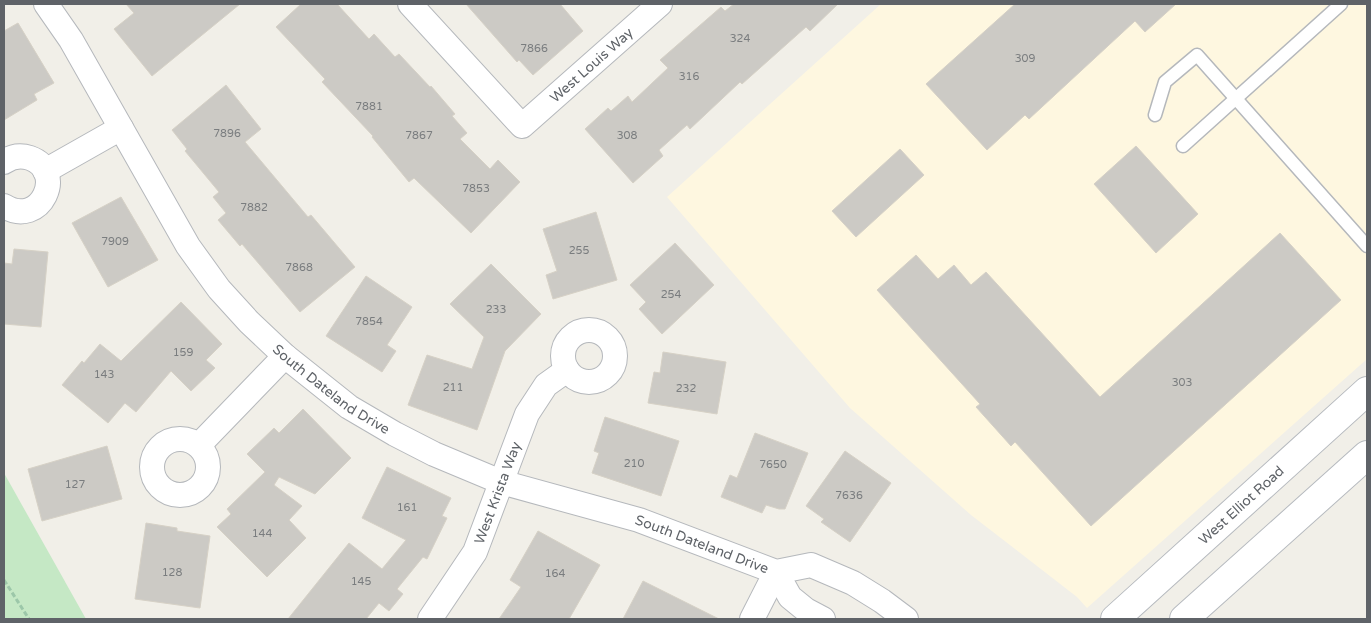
<svg xmlns="http://www.w3.org/2000/svg" width="1371" height="623" font-family="'Varela Round',sans-serif">
<style>
.commercial{fill:#fef7e0}
.green{fill:#c5e8c5}
.building{fill:#cccac5;stroke:#d6d1c6}
.lines{fill:none;stroke-linecap:round;stroke-linejoin:round}
.service-casing{stroke:#b5b8bc;stroke-width:15}
.minor-casing{stroke:#b5b8bc;stroke-width:26}
.secondary-casing{stroke:#b6babf;stroke-width:30}
.path{stroke:#9cc7a9;stroke-width:3;stroke-dasharray:5 2.5;stroke-linecap:butt}
.service{stroke:#fff;stroke-width:12}
.minor{stroke:#fff;stroke-width:24}
.secondary{stroke:#fff;stroke-width:28}
.labels{text-anchor:middle;dominant-baseline:central;stroke-width:5;stroke-linejoin:round;paint-order:stroke}
.number-label{font-size:11px;fill:#7a7d7f}
.street-label{font-size:14px;fill:#5f6368;stroke:#fff}
</style>
<rect width="100%" height="100%" fill="#f1efe8"/>
<!-- commercial -->
<polygon class="commercial" points="881,4 1367,4 1367,359 1087,608 1077,597 971,515 850,408 667,197"/>
<!-- green -->
<polygon class="green" points="4,473 86,619 4,619"/>
<!-- building -->
<g class="building">
<polygon points="126,4 240,4 152,76 114,29 134,13"/>
<polygon points="301,4 337,4 369,39 374,34 395,57 399,54 430,87 431,86 455,114 452,116 467,133 460,139 490,169 498,160 520,182 471,233 414,178 409,182 372,137 373,136 322,82 325,79 276,27"/>
<polygon points="466,4 560,4 583,31 533,75 519,60 517,62"/>
<polygon points="734,4 838,4 810,31 806,27 742,84 740,82 690,129 687,125 659,150 663,156 633,183 585,129 608,108 611,111 628,96 632,102 668,68 660,60 721,7 725,11"/>
<polygon points="1015,4 1176,4 1145,32 1135,21 1029,119 1025,115 987,150 926,84"/>
<polygon points="18,23 54,83 34,94 37,100 4,120 4,31"/>
<polygon points="226,85 261,129 245,142 308,217 311,215 355,267 300,312 242,244 240,246 218,220 226,213 213,197 219,192 185,151 187,149 172,130"/>
<polygon points="1136,146 1198,214 1156,253 1094,184"/>
<polygon points="900,149 924,175 856,237 832,211"/>
<polygon points="121,197 158,260 108,287 72,223"/>
<polygon points="596,212 617,280 553,299 546,275 557,271 543,229"/>
<polygon points="1280,233 1341,300 1091,526 1015,442 1011,446 976,407 980,404 877,290 916,255 938,279 954,265 971,285 986,272 1100,397"/>
<polygon points="675,243 714,285 662,334 639,309 646,302 630,285"/>
<polygon points="14,249 48,252 41,327 4,324 4,263 12,264"/>
<polygon points="491,264 541,314 505,351 477,430 408,405 427,355 472,369 484,337 450,304"/>
<polygon points="366,276 412,307 387,345 396,351 382,372 326,336"/>
<polygon points="181,302 222,344 206,360 215,368 191,391 171,371 136,412 125,403 108,423 62,385 82,361 84,363 100,344 121,361"/>
<polygon points="663,352 726,362 717,414 648,403 654,372 660,373"/>
<polygon points="303,409 351,458 315,494 279,477 274,485 302,506 289,520 306,538 267,577 217,527 231,514 227,509 265,472 247,454 274,428 279,433"/>
<polygon points="605,417 679,441 661,496 592,473 599,453 594,451"/>
<polygon points="755,433 808,453 785,509 779,509 766,505 762,513 721,497 730,475 737,478"/>
<polygon points="107,446 122,499 42,521 28,469"/>
<polygon points="845,451 891,483 850,542 821,522 824,519 806,506"/>
<polygon points="387,467 451,498 442,516 447,518 427,559 423,557 397,589 403,594 389,611 379,603 366,619 288,619 349,543 382,569 406,540 362,518"/>
<polygon points="146,523 177,528 177,531 210,536 200,608 135,599"/>
<polygon points="538,531 600,565 569,619 499,619 521,587 510,580"/>
<polygon points="643,581 719,619 623,619"/>
</g>
<g class="lines">
<!-- service casing -->
<g class="service-casing">
<g id="service">
<polyline points="1155,115 1165,82 1197,55 1367,246"/>
<polyline points="1183,146 1341,4"/>
</g>
</g>
<!-- minor casing -->
<g class="minor-casing">
<g id="minor">
<path id="s1" d="M46 4 71 40 188 246 219 289 249 322 285 356 349 407 395 434 434 454 501 482 639 520 776 572 811 565 853 583 882 601 906 619"/>
<path id="s2" d="M410 4 522 126 660 4"/>
<path d="M4 162C12 156 21 155 30 158 67 171 41 229 4 206"/>
<polyline points="45,171 121,128"/>
<circle cx="589" cy="356" r="26"/>
<circle cx="180" cy="467" r="28"/>
<polyline points="199,445 285,356"/>
<polyline points="776,572 790,597 806,610 823,619"/>
<path id="s3" d="M430 619 475 552 527 414 546 385 567 370"/>
<polyline points="752,619 776,572"/>
</g>
</g>
<!-- secondary casing -->
<g class="secondary-casing">
<g id="secondary">
<path id="s4" d="M1115 619 1367 391"/>
<polyline points="1184,619 1367,455"/>
</g>
</g>
<!-- path -->
<polyline class="path" points="4,580 29,619"/>
<!-- service -->
<use href="#service" class="service"/>
<!-- minor -->
<use href="#minor" class="minor"/>
<!-- secondary -->
<use href="#secondary" class="secondary"/>
</g>
<g class="labels">
<!-- number labels -->
<g class="number-label">
<text x="740" y="38">324</text>
<text x="534" y="48">7866</text>
<text x="1025" y="58">309</text>
<text x="689" y="76">316</text>
<text x="369" y="106">7881</text>
<text x="227" y="133">7896</text>
<text x="419" y="135">7867</text>
<text x="627" y="135">308</text>
<text x="476" y="188">7853</text>
<text x="254" y="207">7882</text>
<text x="115" y="241">7909</text>
<text x="579" y="250">255</text>
<text x="299" y="267">7868</text>
<text x="671" y="294">254</text>
<text x="496" y="309">233</text>
<text x="369" y="321">7854</text>
<text x="183" y="352">159</text>
<text x="104" y="374">143</text>
<text x="1182" y="382">303</text>
<text x="453" y="387">211</text>
<text x="686" y="388">232</text>
<text x="634" y="463">210</text>
<text x="773" y="464">7650</text>
<text x="75" y="484">127</text>
<text x="849" y="495">7636</text>
<text x="407" y="507">161</text>
<text x="262" y="533">144</text>
<text x="172" y="572">128</text>
<text x="555" y="573">164</text>
<text x="361" y="581">145</text>
</g>
<!-- street labels -->
<g class="street-label">
<text stroke="none"><textPath href="#s2" startOffset="258">West Louis Way</textPath></text>
<text stroke="none"><textPath href="#s1" startOffset="485">South Dateland Drive</textPath></text>
<text stroke="none"><textPath href="#s3" startOffset="144">West Krista Way</textPath></text>
<text stroke="none"><textPath href="#s4" startOffset="170">West Elliot Road</textPath></text>
<text stroke="none"><textPath href="#s1" startOffset="890">South Dateland Drive</textPath></text>
</g>
</g>
<!-- border -->
<rect width="1371" height="623" fill="none" stroke="#5f6368" stroke-width="10"/>
</svg>
